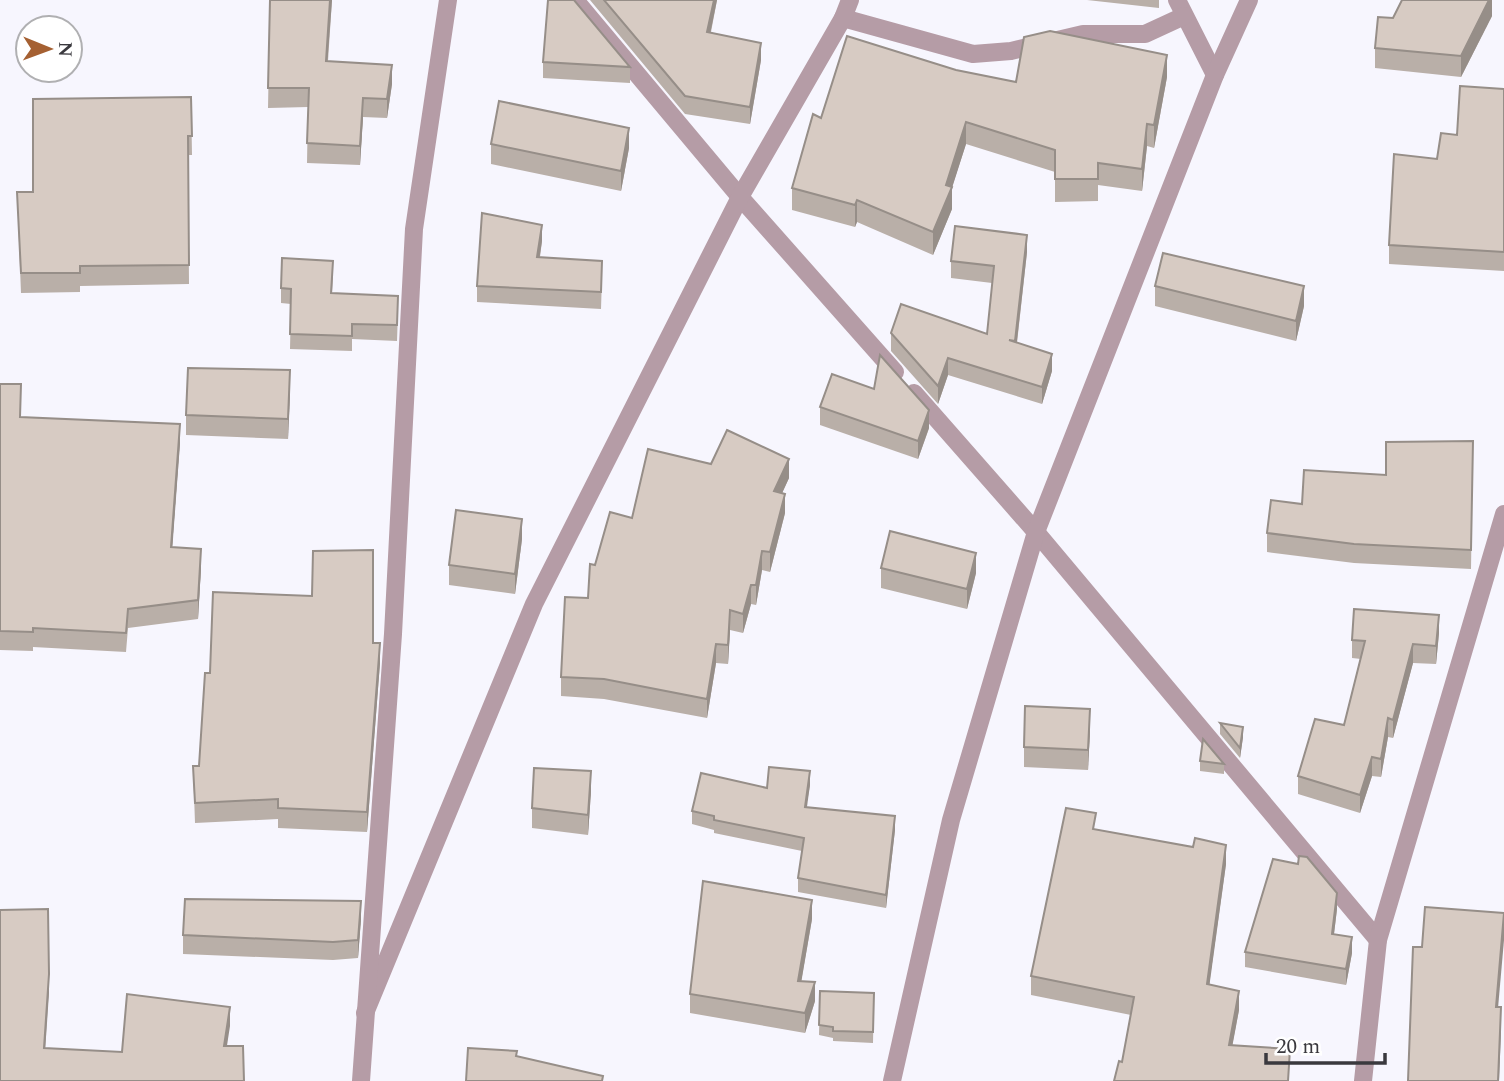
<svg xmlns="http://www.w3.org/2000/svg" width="1504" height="1081" font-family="Spectral,serif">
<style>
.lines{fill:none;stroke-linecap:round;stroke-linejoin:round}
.minor{stroke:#b59ca6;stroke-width:18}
.wall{fill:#b9afa8}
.shaded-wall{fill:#968e88}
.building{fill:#d7cbc3;stroke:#968e88;stroke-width:2}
</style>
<rect width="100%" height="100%" fill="#f7f6fe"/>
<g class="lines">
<!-- minor -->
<g class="minor">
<polyline points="575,0 740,197 895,372"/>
<polyline points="1177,0 1215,75"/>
<polyline points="843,18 973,54 1011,51 1083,34 1145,34 1184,16"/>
<polyline points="914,393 1036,532 1378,940"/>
<polyline points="365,1013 534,604 740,197 843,18 850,0"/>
<polyline points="361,1081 393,634 414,229 448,0"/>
<polyline points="892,1081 951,820 1036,532 1215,75 1249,0"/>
<polyline points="1363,1081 1378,940 1504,514"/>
</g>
</g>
<!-- wall -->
<g class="wall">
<polygon points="270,0 332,0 328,61 392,84 387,118 363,117 360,165 307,163 308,107 268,108"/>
<polygon points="590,0 717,0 711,32 761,60 750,124 685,114"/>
<polygon points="1087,0 1159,0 1159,8"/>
<polygon points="1492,0 1492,16 1461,77 1375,68 1375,48 1393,18"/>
<polygon points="543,62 630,67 630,83 543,78"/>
<polygon points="956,70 1016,82 1167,77 1154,148 1147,146 1142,191 1098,185 1098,201 1055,202 1055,172 966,144 952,187 952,209 933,255 857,222 855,227 792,210 792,188 821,118"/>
<polygon points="1504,89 1504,271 1389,264 1389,245 1437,159 1457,135"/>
<polygon points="191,97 192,155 188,155 189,284 80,286 80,292 21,293 17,192 33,192"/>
<polygon points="491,144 629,148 621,191 491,164"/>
<polygon points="542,241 540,257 602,277 601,309 477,302 477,286"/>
<polygon points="1027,252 1017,343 1052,371 1042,404 948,375 938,404 891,351 891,333 987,334 992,283 951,278 951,261"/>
<polygon points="333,277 332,294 398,311 397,341 352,339 352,351 290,349 291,304 281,303 281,288"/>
<polygon points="1155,286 1304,306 1296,341 1155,306"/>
<polygon points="0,384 21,417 180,443 172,547 201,568 198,619 128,628 126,652 33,647 33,651 0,650"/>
<polygon points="290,391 288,439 186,435 186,415"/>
<polygon points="820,407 929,428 918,459 820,425"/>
<polygon points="1473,441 1471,569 1354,563 1267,552 1267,533 1302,504 1386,475"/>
<polygon points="711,464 789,478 782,493 785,513 770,572 762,570 756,605 751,604 743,633 730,630 728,664 716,663 707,718 604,699 561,696 561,677 588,598 595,565 632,518"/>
<polygon points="522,539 515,594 449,585 449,565"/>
<polygon points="881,568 976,573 967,609 881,588"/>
<polygon points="1439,633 1436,664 1413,663 1393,738 1388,737 1381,777 1372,776 1360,813 1298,794 1298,776 1344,725 1361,659 1352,658 1352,640"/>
<polygon points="373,643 380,663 367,832 278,828 278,819 195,823 193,766 199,766 210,673"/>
<polygon points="1220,723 1243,737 1240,758 1220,734"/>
<polygon points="1090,729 1088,770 1024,767 1024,747"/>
<polygon points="1200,761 1224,764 1224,774 1200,771"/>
<polygon points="810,785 806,807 895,830 886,908 798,892 798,878 802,851 714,833 714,830 692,824 692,811 767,788"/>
<polygon points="591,791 588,835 532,828 532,808"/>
<polygon points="1096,829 1226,864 1209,985 1239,1010 1232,1046 1290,1068 1131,1015 1031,995 1031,976"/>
<polygon points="1337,909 1334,934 1352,953 1346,985 1245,967 1245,952"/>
<polygon points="361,919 358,958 333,960 183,954 183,935"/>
<polygon points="812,919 801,982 815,1001 805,1033 690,1013 690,994"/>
<polygon points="820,991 874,993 873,1043 833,1041 833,1038 819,1035"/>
</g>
<!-- shaded-wall -->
<g class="shaded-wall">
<polygon points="330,0 332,0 326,80 326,61"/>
<polygon points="714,0 717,0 707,49 707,32"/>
<polygon points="1489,0 1492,0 1492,16 1461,77 1461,56"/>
<polygon points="761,43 761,60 750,124 750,107"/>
<polygon points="1167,55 1167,77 1154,148 1154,125"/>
<polygon points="392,65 392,84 387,118 387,99"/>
<polygon points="363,98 363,117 360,165 360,146"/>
<polygon points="966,122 966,144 952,188 952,187 952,209 933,255 933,232 946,185"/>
<polygon points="1147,124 1147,146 1142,191 1142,169"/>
<polygon points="629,128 629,148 621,191 621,171"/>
<polygon points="857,200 857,222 855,227 855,205"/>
<polygon points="542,225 542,241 537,274 537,257"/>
<polygon points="1027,235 1027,252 1015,358 1015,341"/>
<polygon points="1304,286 1304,306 1296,341 1296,321"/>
<polygon points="1052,354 1052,371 1042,404 1042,387"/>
<polygon points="948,358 948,375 938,404 938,386"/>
<polygon points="290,370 290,391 288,439 288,419"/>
<polygon points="929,410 929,428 918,459 918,441"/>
<polygon points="180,424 180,443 171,566 171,547"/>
<polygon points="789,459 789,478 774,511 774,491"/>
<polygon points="785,494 785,513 770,572 770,552"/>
<polygon points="522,519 522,539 515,594 515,574"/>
<polygon points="201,549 201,568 198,619 198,600"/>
<polygon points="762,551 762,570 756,605 756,585"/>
<polygon points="976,553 976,573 967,609 967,589"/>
<polygon points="751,585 751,604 743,633 743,614"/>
<polygon points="730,610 730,630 728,664 728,645"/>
<polygon points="1439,615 1439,633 1436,664 1436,646"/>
<polygon points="380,643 380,663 367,832 367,812"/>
<polygon points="716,644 716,663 707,718 707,699"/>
<polygon points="1413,644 1413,663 1393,738 1393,720"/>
<polygon points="1090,709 1090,729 1088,770 1088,750"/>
<polygon points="1388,718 1388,737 1381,777 1381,759"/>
<polygon points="1243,727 1243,737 1240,758 1240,748"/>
<polygon points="1372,757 1372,776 1360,813 1360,795"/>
<polygon points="591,771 591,791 588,835 588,815"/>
<polygon points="810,771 810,785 805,821 805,807"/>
<polygon points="895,816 895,830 886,908 886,895"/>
<polygon points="1226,845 1226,864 1207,1003 1207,984"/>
<polygon points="1337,893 1337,909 1332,950 1332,934"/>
<polygon points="812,900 812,919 798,1001 798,981"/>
<polygon points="361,901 361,919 358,958 358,940"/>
<polygon points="1504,916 1504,940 1496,1031 1496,1007"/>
<polygon points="1352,937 1352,953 1346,985 1346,969"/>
<polygon points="49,974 49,993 44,1067 44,1048"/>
<polygon points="815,982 815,1001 805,1033 805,1013"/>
<polygon points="1239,991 1239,1010 1229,1064 1229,1045"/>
<polygon points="230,1007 230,1026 224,1065 224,1046"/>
<polygon points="1501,1007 1501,1031 1499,1081 1498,1081"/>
</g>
<!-- building -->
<g class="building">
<polygon points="270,0 330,0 326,61 392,65 387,99 363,98 360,146 307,143 309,88 268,88"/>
<polygon points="548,0 574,0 630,67 543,62"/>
<polygon points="604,0 714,0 707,32 761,43 750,107 685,96"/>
<polygon points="1402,0 1489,0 1461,56 1375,48 1378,17 1393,18"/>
<polygon points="1050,31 1167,55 1154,125 1147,124 1142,169 1098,163 1098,179 1055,179 1055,150 966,122 946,185 952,187 933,232 857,200 855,205 792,188 813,114 821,118 847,36 956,70 1016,82 1024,37"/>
<polygon points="1460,86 1504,89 1504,252 1389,245 1394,154 1437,159 1441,133 1457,135"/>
<polygon points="191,97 192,136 188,136 189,265 80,266 80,273 21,273 17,192 33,192 33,99"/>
<polygon points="499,101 629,128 621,171 491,144"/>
<polygon points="482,213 542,225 537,257 602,261 601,292 477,286"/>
<polygon points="955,226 1027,235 1015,341 1009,340 1052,354 1042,387 948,358 938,386 891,333 901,304 987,334 994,266 951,261"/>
<polygon points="1163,253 1304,286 1296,321 1155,286"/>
<polygon points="282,258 333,261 331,293 398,296 397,325 352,324 352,336 290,334 291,289 281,288"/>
<polygon points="880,355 929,410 918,441 820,407 832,374 874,389"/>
<polygon points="188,368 290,370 288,419 186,415"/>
<polygon points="0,384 21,384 20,417 180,424 171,547 201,549 198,600 128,609 126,633 33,628 33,632 0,631"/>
<polygon points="727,430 789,459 774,491 785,494 770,552 762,551 756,585 751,585 743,614 730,610 728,645 716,644 707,699 604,679 561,677 565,597 588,598 590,564 595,565 610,512 632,518 648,449 711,464"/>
<polygon points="1473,441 1471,550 1354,544 1267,533 1271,500 1302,504 1304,470 1386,475 1386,442"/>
<polygon points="456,510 522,519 515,574 449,565"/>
<polygon points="890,531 976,553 967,589 881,568"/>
<polygon points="373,550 373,643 380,643 367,812 278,808 278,799 195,803 193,766 199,766 205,673 210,673 213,592 312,596 313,551"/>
<polygon points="1354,609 1439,615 1436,646 1413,644 1393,720 1388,718 1381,759 1372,757 1360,795 1298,776 1315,719 1344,725 1365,641 1352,640"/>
<polygon points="1025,706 1090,709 1088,750 1024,747"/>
<polygon points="1220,723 1243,727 1240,748"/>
<polygon points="1203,739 1224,764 1200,761"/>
<polygon points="769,767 810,771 805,807 895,816 886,895 798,878 804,838 714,820 714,816 692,811 701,773 767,788"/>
<polygon points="534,768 591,771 588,815 532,808"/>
<polygon points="1066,808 1096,813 1093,829 1193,847 1195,838 1226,845 1207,984 1239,991 1229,1045 1290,1049 1288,1081 1114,1081 1119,1061 1122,1062 1134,997 1031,976"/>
<polygon points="1299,856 1307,857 1337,893 1332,934 1352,937 1346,969 1245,952 1273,859 1298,864"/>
<polygon points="703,881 812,900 798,981 815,982 805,1013 690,994"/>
<polygon points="185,899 361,901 358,940 333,942 183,935"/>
<polygon points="1425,907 1504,913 1496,1007 1501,1007 1498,1081 1408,1081 1413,947 1422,947"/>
<polygon points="48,909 49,974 44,1048 122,1052 127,994 230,1007 224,1046 243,1046 244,1081 0,1081 0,910"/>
<polygon points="820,991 874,993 873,1032 833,1031 833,1027 819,1025"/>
<polygon points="468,1048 517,1051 516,1056 603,1076 602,1081 466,1081"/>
</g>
<!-- north arrow -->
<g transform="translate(49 49) rotate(91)"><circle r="33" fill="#ffffff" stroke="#b0b0b2" stroke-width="2"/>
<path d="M0-5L12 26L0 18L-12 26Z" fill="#a56032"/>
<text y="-10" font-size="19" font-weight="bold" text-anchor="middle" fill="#3a393e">N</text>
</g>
<!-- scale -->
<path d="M1266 1053v10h119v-10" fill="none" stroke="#3a393e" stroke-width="3.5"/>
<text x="1276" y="1053" font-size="21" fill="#3a393e" stroke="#ffffff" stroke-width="5" paint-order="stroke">20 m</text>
</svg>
